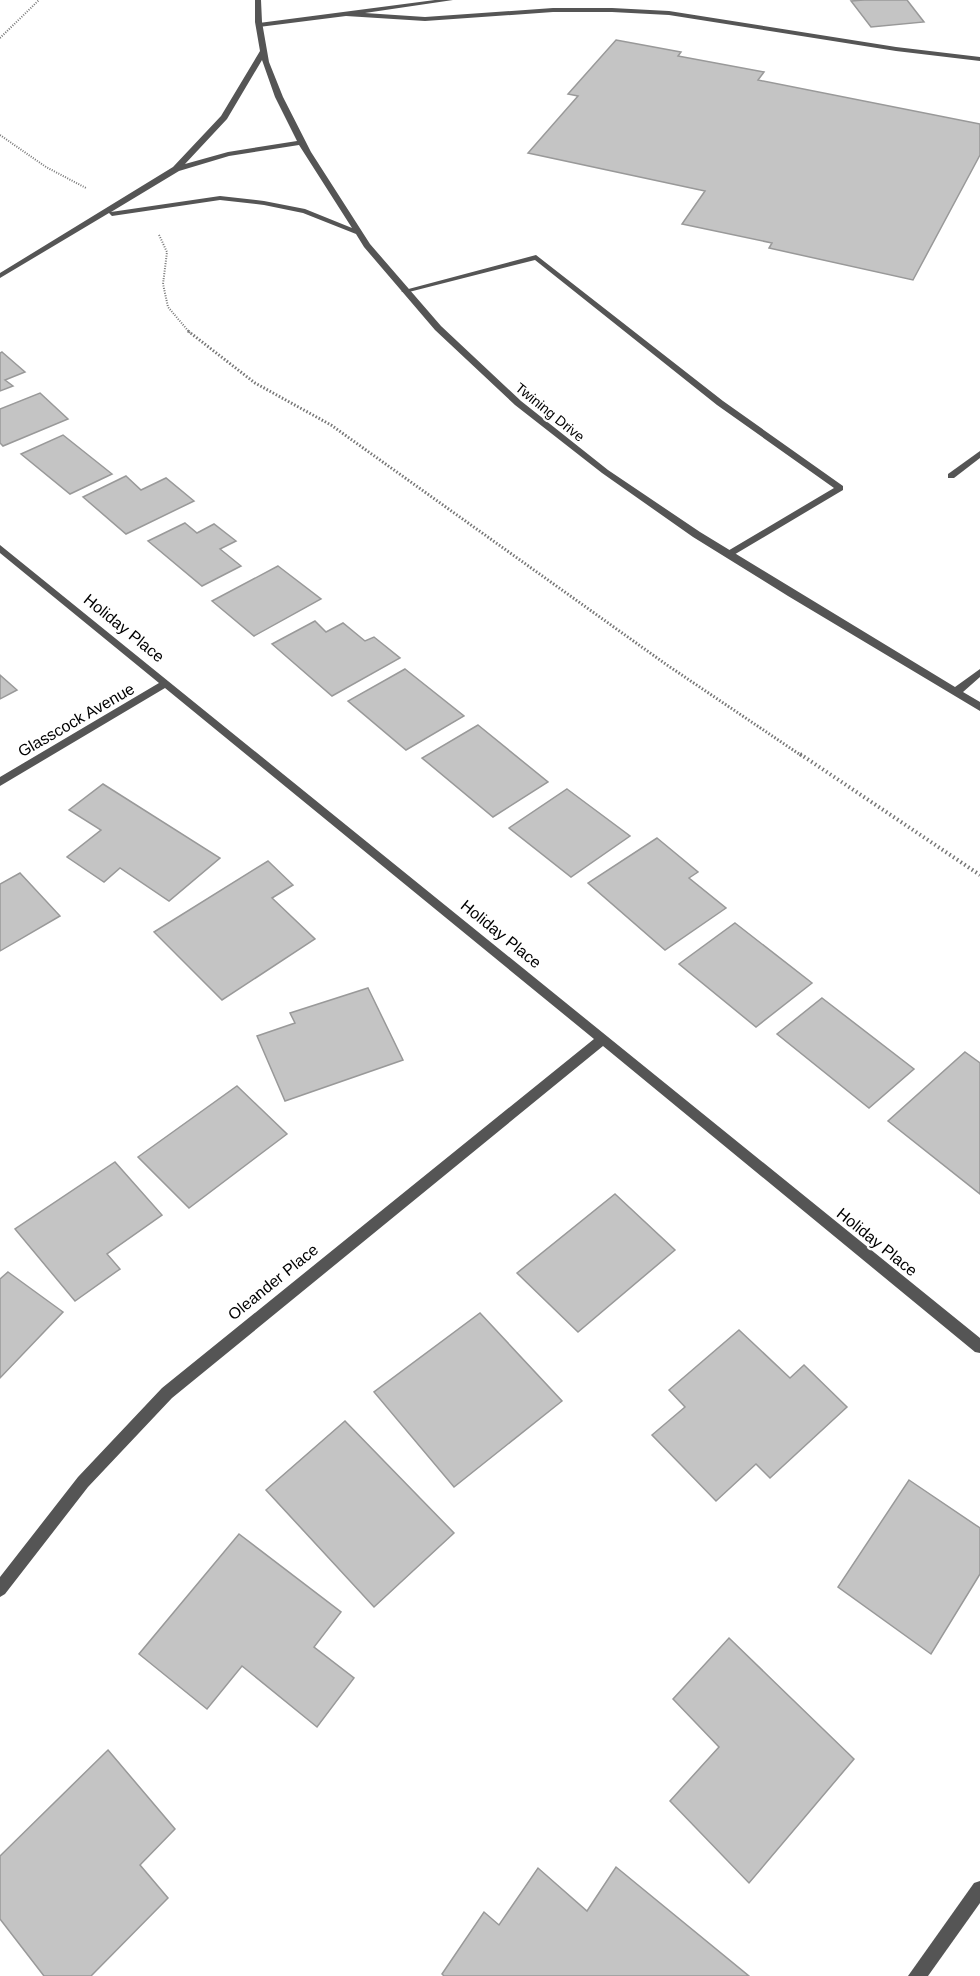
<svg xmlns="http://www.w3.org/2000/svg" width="980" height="1976" font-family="Arial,sans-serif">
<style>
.building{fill:#c4c4c4;stroke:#999;stroke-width:1.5}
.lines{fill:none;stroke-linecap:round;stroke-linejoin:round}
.path-far2{stroke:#777;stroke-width:2;stroke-dasharray:1 1.5;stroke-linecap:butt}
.path-far1{stroke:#777;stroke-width:3;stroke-dasharray:1.5 2;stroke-linecap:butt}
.path{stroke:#777;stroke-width:4;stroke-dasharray:1.5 3;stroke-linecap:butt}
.lane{fill:#555;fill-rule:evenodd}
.street{fill:#555;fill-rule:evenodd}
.labels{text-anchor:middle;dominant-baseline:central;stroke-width:4.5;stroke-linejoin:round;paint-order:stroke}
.far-street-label{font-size:14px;fill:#000;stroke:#fff}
.street-label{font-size:16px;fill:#000;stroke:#fff}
</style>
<rect width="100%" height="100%" fill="#fff"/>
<!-- building -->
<g class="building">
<polygon points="864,0 907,0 924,22 871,27 851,1"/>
<polygon points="616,40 681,52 678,56 764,72 758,80 980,124 980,155 913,280 769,248 772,243 682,224 705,191 528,153 578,96 568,94"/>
<polygon points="2,352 25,372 5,380 13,386 0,391 0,353"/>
<polygon points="40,393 68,419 3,446 0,443 0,409"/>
<polygon points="63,435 112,474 70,494 21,454"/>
<polygon points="126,476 141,490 166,478 194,501 126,534 83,497"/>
<polygon points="185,523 197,533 214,524 236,541 220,549 241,566 202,586 148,541"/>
<polygon points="278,566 321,599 254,636 212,601"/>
<polygon points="315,621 326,632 343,623 365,641 374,637 400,658 332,696 272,644"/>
<polygon points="405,669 464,716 406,750 348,701"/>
<polygon points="0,675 17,690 0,699"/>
<polygon points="478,725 548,782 493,817 422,758"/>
<polygon points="103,784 220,858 169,901 120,868 104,882 67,857 101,830 69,810"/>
<polygon points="567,789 630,836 571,877 509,828"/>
<polygon points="657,838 698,872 689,878 726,908 665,950 588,883"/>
<polygon points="268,861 293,885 272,898 315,939 222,1000 154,932"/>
<polygon points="20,873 60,916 0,951 0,884"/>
<polygon points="735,923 812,983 756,1027 679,964"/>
<polygon points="368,988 403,1060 285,1101 257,1036 295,1023 290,1013"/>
<polygon points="822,998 914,1069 869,1108 777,1034"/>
<polygon points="965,1052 980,1063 980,1194 888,1121"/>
<polygon points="237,1086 287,1134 189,1208 138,1157"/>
<polygon points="115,1162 162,1215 107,1254 120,1269 75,1301 15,1229"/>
<polygon points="615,1194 675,1250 578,1332 517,1273"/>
<polygon points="8,1272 63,1312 0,1378 0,1279"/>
<polygon points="480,1313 562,1401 454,1487 374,1392"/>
<polygon points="739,1330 790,1378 804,1365 847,1407 770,1478 756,1464 716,1501 652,1435 685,1407 669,1390"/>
<polygon points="345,1421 454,1533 374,1607 266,1490"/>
<polygon points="909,1480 980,1528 980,1574 931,1654 838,1587"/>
<polygon points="239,1534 341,1612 314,1647 354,1678 317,1727 242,1666 207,1709 139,1654"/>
<polygon points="729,1638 854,1759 749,1883 670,1801 719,1747 673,1699"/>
<polygon points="108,1750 175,1829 140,1865 168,1898 91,1976 44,1976 0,1919 0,1856"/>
<polygon points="616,1867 749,1976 444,1976 442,1974 484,1912 499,1925 538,1868 587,1911"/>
</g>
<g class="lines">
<!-- path-far2 -->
<g class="path-far2">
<polyline points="0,38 39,0"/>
<polyline points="0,135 46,167 86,188"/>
<polyline points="159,235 167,252 163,284 168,307 190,333"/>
</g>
<!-- path-far1 -->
<polyline class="path-far1" points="188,331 255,383 331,425 667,665 802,756"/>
<!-- path -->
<polyline class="path" points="800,754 980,875"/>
<!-- lane -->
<g class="lane">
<polygon points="435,0 453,0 365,13 425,17 553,8 612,8 669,11 896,47 980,57 980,61 896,51 669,15 612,12 553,12 425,21 346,16 259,27 256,25 259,23"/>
<polygon points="536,255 723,401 843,486 843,490 732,556 726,556 726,552 834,488 717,405 535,260 405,293 401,291"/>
<polygon points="980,451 980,458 954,478 948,478 948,474"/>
</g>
<!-- street -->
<g class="street">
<path d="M255 0H261L262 22 269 62 283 97 311 152 370 244 441 326 521 401 608 470 700 532 955 687 980 669V677L963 692 980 702V711L788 596 693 537 602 473 515 405 435 330 364 247 356 234 303 213 264 205 220 200 112 216 109 213 0 278V273L173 167 221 116 260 51 255 22ZM262 60 275 97 297 141 228 152 185 164 227 119ZM299 145 352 228 305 209 264 201 220 196 111 212 179 171 229 156Z"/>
<polygon points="0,545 980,1338 980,1353 975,1352 603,1046 172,1398 88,1487 5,1594 0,1597 0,1577 78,1477 162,1388 594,1039 165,688 0,786 0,777 159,683 0,553"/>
<polygon points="980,1881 980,1903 928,1976 908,1976 974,1883"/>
</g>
</g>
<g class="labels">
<!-- far-street labels -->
<g class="far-street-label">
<text transform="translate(550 412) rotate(39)">Twining Drive</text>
</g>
<!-- street labels -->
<g class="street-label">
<text transform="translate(124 628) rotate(39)">Holiday Place</text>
<text transform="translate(76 720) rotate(-30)">Glasscock Avenue</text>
<text transform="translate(501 934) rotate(39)">Holiday Place</text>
<text transform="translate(877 1242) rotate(39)">Holiday Place</text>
<text transform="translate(273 1282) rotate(-39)">Oleander Place</text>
</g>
</g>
</svg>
